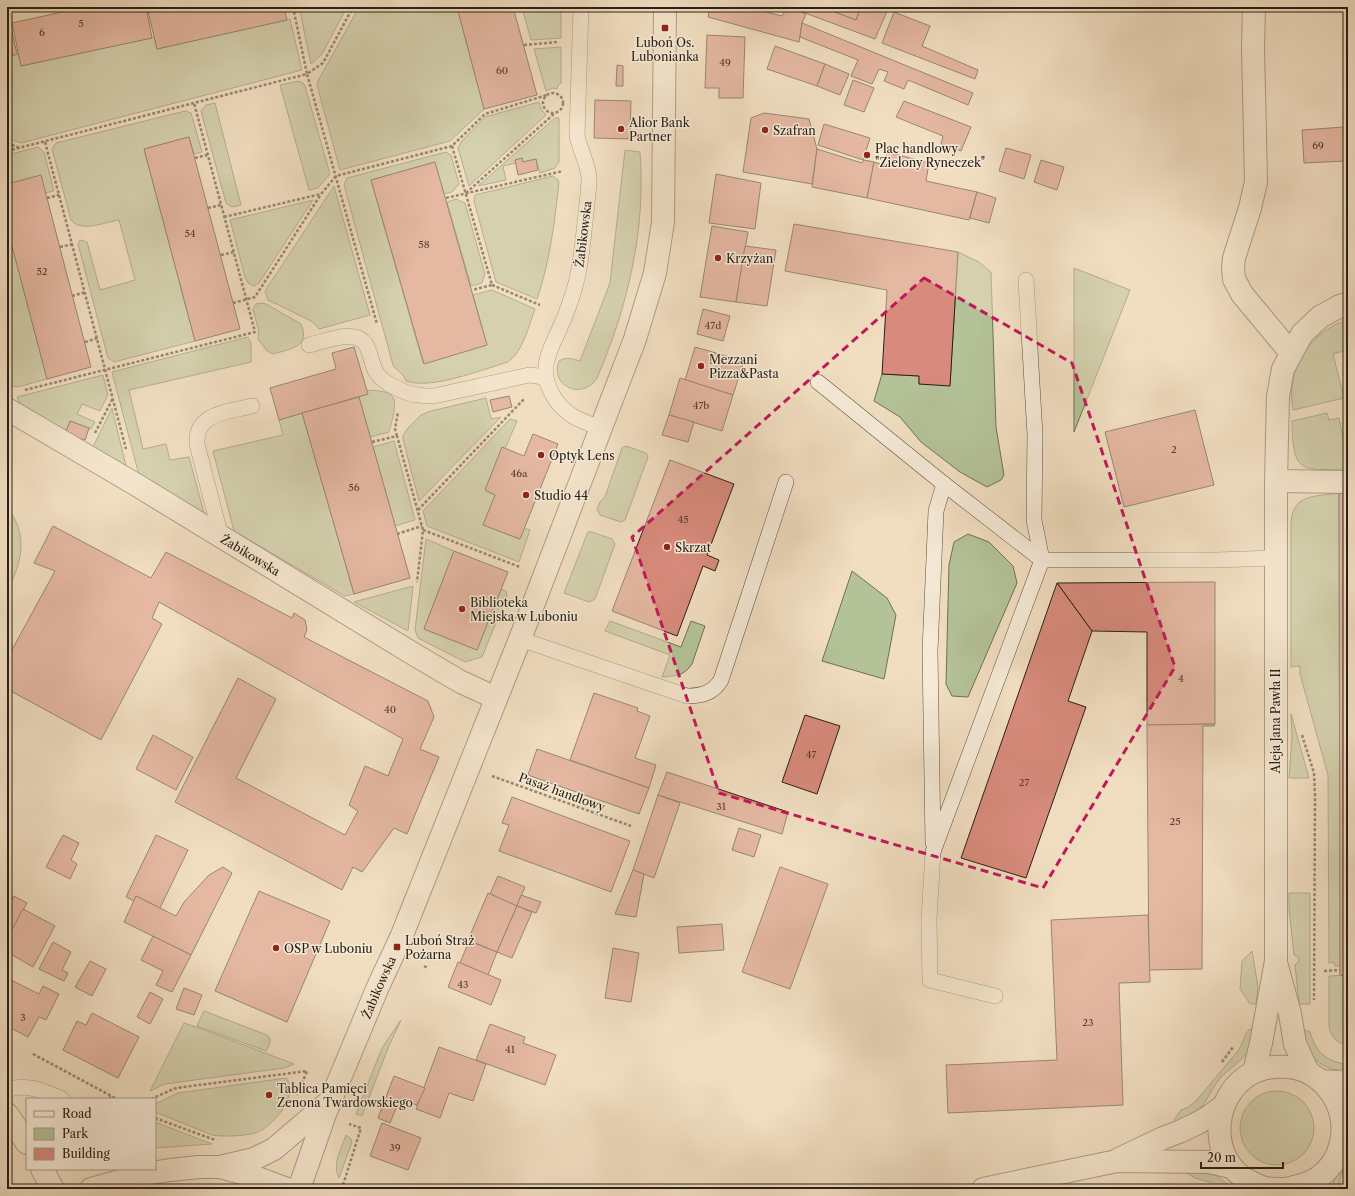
<svg xmlns="http://www.w3.org/2000/svg" width="1355" height="1196" font-family="'Libre Caslon Text',serif">
<style>
.green{fill:#b4c297;stroke:#6e7156}
.building{fill:#d88b7c;stroke:#282016}
.lines{fill:none;stroke-linecap:round;stroke-linejoin:round}
.service-casing{stroke:#5a5041;stroke-width:16}
.minor-casing{stroke:#5a5041;stroke-width:24}
.tertiary-casing{stroke:#5a5041;stroke-width:24}
.path{stroke:#282016;stroke-width:2.5;stroke-dasharray:3 2;stroke-linecap:butt}
.service{stroke:#f6ead7;stroke-width:15}
.minor{stroke:#f6ead7;stroke-width:22}
.tertiary{stroke:#f6ead7;stroke-width:22}
.marked{fill:none;stroke:#c2185b;stroke-width:3;stroke-dasharray:8 5;stroke-linejoin:round}
.poi-dot{fill:#8f2418;stroke:#f6ead7;stroke-width:1.5}
.labels{text-anchor:middle;dominant-baseline:central;stroke-width:3;stroke-linejoin:round;paint-order:stroke}
.number-label{font-size:10px;fill:#543b30}
.poi-label{font-size:12px;fill:#282016;stroke:#f6ead7;text-anchor:start}
.street-label{font-size:12px;fill:#282016;stroke:#f6ead7}
</style>
<rect width="100%" height="100%" fill="#f1dec1"/>
<filter id="stains"><feTurbulence type="fractalNoise" baseFrequency=".005" numOctaves="4"/><feColorMatrix values="0 0 0 0 .2 0 0 0 0 .09 0 0 0 0 .02 0 0 0 .5 -.17"/></filter>
<radialGradient id="worn" r=".72"><stop offset=".6" stop-color="#630" stop-opacity="0"/><stop offset="1" stop-color="#630" stop-opacity=".3"/></radialGradient>
<!-- green -->
<g class="green">
<polygon points="299,7 347,7 322,54 311,64"/>
<polygon points="359,7 457,7 484,109 450,141 340,170 317,85 318,81"/>
<polygon points="522,7 561,7 561,38 531,40"/>
<polygon points="290,19 302,70 21,143 7,138 7,57 18,54 21,66 154,37 157,49"/>
<polygon points="561,47 561,83 558,85 557,89 553,88 546,91 534,49"/>
<polygon points="298,81 303,83 305,86 330,174 318,188 309,190 280,85"/>
<polygon points="539,102 541,109 546,115 469,186 458,148 461,142 485,117"/>
<polygon points="215,103 241,205 232,207 226,203 201,111 206,105"/>
<path d="M185 111 191 113 202 152 194 154 189 137 144 149 195 341 114 362 108 358 78 244 80 240 87 242 100 290 135 280 119 220C105 222 81 233 71 220L52 149 56 143Z"/>
<polygon points="555,118 559,118 559,162 555,168 540,173 536,159 523,162 522,158 515,160 516,163 503,166 506,180 478,186"/>
<polygon points="38,147 44,152 54,191 45,193 7,184 7,155"/>
<path d="M625 150 640 152C646 230 628 306 597 378 583 401 549 386 559 361 568 356 572 359 580 361L610 283Z"/>
<path d="M446 152 451 155 459 184 452 192 444 194 435 162 371 180 423 363 487 345 473 295 492 290 535 309C529 325 523 352 508 362 481 370 431 390 406 381 403 372 397 372 393 365L344 185 347 178Z"/>
<path d="M553 176 559 181C555 221 550 261 537 299L496 282 474 201 475 195Z"/>
<polygon points="334,186 370,315 319,329 313,322 268,300 265,291"/>
<polygon points="456,199 465,203 485,274 482,283 471,286 447,202"/>
<polygon points="313,200 259,283 254,286 248,283 245,277 230,220"/>
<polygon points="7,227 47,379 18,387 12,386 10,384 7,372"/>
<polygon points="958,252 979,262 991,272 996,427 1004,475 1001,480 987,487 960,472 921,442 900,417 874,401 882,374 919,376 919,384 950,385"/>
<polygon points="1074,268 1130,290 1074,432"/>
<path d="M262 303 266 304 301 324C311 347 290 349 273 354L267 351 258 339 259 332 253 309 256 304Z"/>
<path d="M1348 321V350L1333 354 1344 398 1293 410C1288 381 1297 354 1320 335 1328 328 1338 322 1348 321Z"/>
<polygon points="248,337 251,343 251,362 129,390 143,449 166,444 170,460 189,457 204,513 139,475 112,372"/>
<polygon points="103,375 108,395 100,411 82,404 77,414 95,422 91,429 70,421 65,434 21,405 17,397"/>
<path d="M366 390C373 391 385 390 391 395 399 401 391 424 389 432L370 437 359 397 367 394Z"/>
<polygon points="486,398 491,419 501,417 419,501 403,439 403,436 408,428 421,415 431,411"/>
<polygon points="112,408 127,470 92,449"/>
<polygon points="302,413 354,594 345,596 234,531 213,451 283,435 279,420"/>
<path d="M1327 413 1329 420 1339 418 1348 463V469C1300 470 1293 474 1292 421Z"/>
<polygon points="510,419 517,421 505,449 502,448 485,490 495,495 484,525 519,539 524,528 530,530 519,562 427,526 423,511"/>
<polygon points="394,441 415,520 395,526 373,447"/>
<polygon points="626,446 646,453 648,457 625,520 621,522 600,515 597,510 600,502 605,497 622,448"/>
<path d="M1339 493 1340 966H1335L1334 962 1329 963 1328 775 1300 674V666L1291 667V522C1293 493 1316 497 1339 493Z"/>
<path d="M7 507C29 535 22 563 7 591V567L11 553 10 540 7 529Z"/>
<polygon points="588,532 592,532 612,539 615,544 595,599 589,602 564,593"/>
<polygon points="968,534 989,542 1013,566 1017,583 968,697 952,696 946,684 949,565 954,542"/>
<polygon points="426,539 454,551 424,629 477,650 501,589 506,591 507,595 482,657 465,662 418,638 415,630"/>
<polygon points="852,571 887,598 896,615 884,679 822,661"/>
<polygon points="413,586 408,631 354,602"/>
<path d="M610 621 681 647 691 621 705 626 692 664C684 676 676 676 662 677L670 655 605 631Z"/>
<polygon points="1291,714 1309,778 1289,778 1292,737"/>
<polygon points="1289,893 1310,893 1310,1004 1299,1004 1295,965 1299,961 1298,957 1294,955 1289,908"/>
<polygon points="1252,951 1258,987 1256,1004 1250,1004 1240,989 1242,961"/>
<path d="M1348 975V1045H1347C1337 1043 1332 1038 1329 1028V976Z"/>
<path d="M204 1011 267 1035C273 1039 269 1046 266 1051L197 1026Z"/>
<polygon points="401,1020 388,1048 362,1116 356,1114 382,1048"/>
<polygon points="184,1023 196,1027 294,1064 284,1068 165,1084 150,1091"/>
<path d="M1250 1029H1254L1249 1050 1243 1058 1221 1077 1215 1085 1204 1104 1197 1111 1175 1122 1174 1120 1181 1110 1187 1108 1196 1101 1238 1051C1243 1044 1244 1034 1250 1029Z"/>
<path d="M1302 1029 1310 1032C1315 1051 1327 1063 1348 1064V1072C1332 1071 1313 1064 1307 1047 1305 1041 1304 1035 1302 1029Z"/>
<path d="M286 1078C301 1094 271 1129 255 1133 246 1136 221 1137 212 1135L155 1112V1104L178 1093Z"/>
<circle cx="1277" cy="1128" r="37"/>
<polygon points="155,1122 212,1144 155,1148"/>
<path d="M346 1135 351 1139 352 1142 339 1178C332 1163 341 1150 346 1135Z"/>
<polygon points="1348,1148 1348,1160 1341,1175 1338,1189 1332,1189 1334,1179"/>
<polygon points="1191,1168 1215,1175 1234,1189 1221,1189 1209,1182 1195,1178 1184,1171"/>
</g>
<!-- building -->
<g class="building">
<polygon points="85,7 146,7 152,38 21,66 12,23"/>
<polygon points="147,7 284,7 287,20 157,49"/>
<polygon points="457,7 513,7 537,95 484,109"/>
<polygon points="710,7 749,7 754,9 755,7 768,7 766,12 782,16 787,7 789,7 806,14 802,23 799,42 708,17"/>
<polygon points="789,7 822,7 856,20 861,7 883,7 888,9 875,39"/>
<polygon points="822,7 861,7 856,20"/>
<polygon points="7,11 17,54 7,57"/>
<polygon points="894,12 930,26 922,46 978,70 975,79 882,43"/>
<polygon points="802,23 973,93 968,105 908,80 904,89 884,81 888,72 879,69 872,84 851,76 858,60 800,37"/>
<polygon points="707,35 745,37 743,98 719,98 719,88 705,88"/>
<polygon points="775,46 825,64 817,86 767,69"/>
<polygon points="825,64 849,74 840,95 817,86"/>
<polygon points="617,65 623,66 623,86 616,86"/>
<polygon points="853,80 874,88 864,112 844,105"/>
<polygon points="595,100 631,101 630,139 594,138"/>
<polygon points="904,101 971,127 961,151 941,144 943,136 896,117"/>
<polygon points="764,113 809,119 817,149 812,184 743,172 751,118"/>
<polygon points="824,124 870,138 863,160 818,145"/>
<polygon points="1344,127 1346,161 1304,163 1302,130"/>
<polygon points="189,137 240,329 195,341 144,149"/>
<polygon points="1006,148 1031,155 1024,179 999,171"/>
<polygon points="817,149 862,163 864,160 874,162 867,198 812,187"/>
<polygon points="887,152 929,163 926,181 977,192 969,220 867,198 874,162 884,165"/>
<polygon points="522,158 523,162 536,159 538,170 518,175 515,160"/>
<polygon points="1041,160 1064,167 1057,190 1034,182"/>
<polygon points="435,162 487,345 424,364 371,180"/>
<polygon points="716,174 761,183 755,229 709,223"/>
<polygon points="41,175 91,367 47,379 7,227 7,184"/>
<polygon points="977,192 996,198 989,223 970,218"/>
<polygon points="794,224 958,252 950,386 919,384 919,376 882,374 887,290 785,271"/>
<polygon points="712,226 748,232 736,302 700,297"/>
<polygon points="745,246 776,250 767,306 736,302"/>
<polygon points="703,309 730,316 723,341 697,334"/>
<polygon points="354,347 368,394 279,420 270,388 336,369 332,353"/>
<polygon points="695,347 744,361 733,395 685,380"/>
<polygon points="680,378 733,395 722,431 669,415"/>
<polygon points="509,396 512,407 493,412 490,400"/>
<polygon points="359,397 410,578 354,594 302,413"/>
<polygon points="1195,410 1214,485 1124,507 1105,432"/>
<polygon points="669,415 694,422 688,442 662,435"/>
<polygon points="70,421 89,428 85,440 65,434"/>
<polygon points="533,434 558,444 520,539 483,525 495,495 485,490 502,447 524,456"/>
<polygon points="670,460 734,484 707,555 719,560 715,571 703,566 677,636 612,611"/>
<polygon points="1339,493 1348,493 1348,975 1340,975"/>
<polygon points="53,526 151,578 166,552 292,618 294,613 305,620 307,630 304,637 428,701 434,717 420,749 439,757 407,834 394,828 362,872 353,867 342,890 175,802 238,678 276,699 236,778 345,835 358,811 349,805 365,766 388,776 403,739 159,602 152,618 162,624 101,740 7,689 7,659 55,571 34,563"/>
<polygon points="454,551 508,572 477,650 424,629"/>
<polygon points="1215,582 1215,724 1147,725 1147,632 1092,631 1057,583"/>
<polygon points="1057,583 1092,631 1068,701 1086,707 1026,878 961,858"/>
<polygon points="594,693 638,708 637,711 650,716 635,758 656,765 649,788 570,760"/>
<polygon points="805,715 840,726 817,794 782,782"/>
<polygon points="1215,724 1214,726 1203,726 1202,969 1149,970 1147,725"/>
<polygon points="153,735 193,757 176,790 136,769"/>
<polygon points="537,749 649,788 639,814 528,775"/>
<polygon points="667,772 788,812 782,834 658,795"/>
<polygon points="658,795 680,803 654,878 633,870"/>
<polygon points="512,797 630,841 611,892 499,851 509,825 502,823"/>
<polygon points="739,828 761,835 754,857 732,850"/>
<polygon points="63,835 79,843 71,860 77,864 70,879 46,867"/>
<polygon points="156,835 188,850 160,908 136,896 134,901 126,897"/>
<polygon points="223,867 232,873 191,955 124,922 136,896 176,916 184,902 209,875"/>
<polygon points="780,867 828,884 790,989 742,972"/>
<polygon points="633,870 644,874 636,917 615,914"/>
<polygon points="498,876 525,887 517,906 490,894"/>
<polygon points="259,891 330,921 287,1022 215,991"/>
<polygon points="488,893 517,906 497,952 468,940"/>
<polygon points="521,895 541,902 536,913 517,906"/>
<polygon points="14,896 27,903 7,939 7,909"/>
<polygon points="517,906 532,912 512,958 497,952"/>
<polygon points="23,909 55,926 33,967 7,952 7,939"/>
<polygon points="1148,915 1150,982 1119,983 1123,1105 948,1113 946,1065 1057,1060 1051,920"/>
<polygon points="722,924 724,950 679,953 677,927"/>
<polygon points="153,936 191,955 172,992 156,985 163,971 141,960"/>
<polygon points="469,941 497,952 488,975 460,963"/>
<polygon points="53,942 71,952 62,970 68,973 64,981 39,969"/>
<polygon points="613,948 639,953 631,1002 605,998"/>
<polygon points="90,961 106,969 92,996 75,987"/>
<polygon points="458,962 501,980 491,1005 448,987"/>
<polygon points="7,978 39,994 43,986 59,994 46,1020 39,1017 28,1037 7,1026"/>
<polygon points="184,988 202,995 194,1015 176,1009"/>
<polygon points="150,992 163,999 150,1024 137,1017"/>
<polygon points="92,1013 139,1037 118,1078 63,1050 77,1021 86,1025"/>
<polygon points="490,1024 525,1037 523,1043 556,1055 545,1085 476,1060"/>
<polygon points="439,1047 486,1064 473,1101 449,1093 440,1118 416,1109"/>
<polygon points="394,1076 425,1088 417,1105 400,1099 390,1123 378,1118"/>
<polygon points="382,1123 421,1138 408,1170 370,1156"/>
</g>
<g class="lines">
<!-- service casing -->
<g class="service-casing">
<g id="service">
<path d="M581 7 577 136C580 150 588 164 589 177 589 189 587 202 586 214 583 237 582 260 576 283 572 297 568 310 562 323 555 340 543 359 546 378 547 383 549 388 551 392 562 414 580 421 601 428"/>
<path d="M309 345C323 342 341 334 354 337 371 340 369 359 376 372 382 383 406 394 418 395 423 396 429 396 434 396L529 375 538 376 546 379"/>
<polyline points="818,382 944,484 1042,560 1217,560 1275,558"/>
<path d="M221 537 197 444C195 412 229 412 252 406"/>
<path d="M520 639 687 696C702 696 713 693 721 680L786 482"/>
<polyline points="933,843 930,651 936,511 944,484"/>
<polyline points="995,996 930,980 929,919 933,852 1042,560 1034,520 1035,435 1026,280"/>
<path d="M7 1090C26 1083 44 1091 62 1099"/>
</g>
</g>
<!-- minor casing -->
<g class="minor-casing">
<g id="minor">
<polyline points="1254,7 1253,48 1256,182 1250,208 1234,258 1233,268 1234,279 1242,294 1291,353"/>
<path id="s1" d="M7 409 135 484 415 655 461 682 496 698"/>
<polyline points="1276,481 1348,482"/>
<polyline points="1277,966 1290,1014 1295,1044 1308,1072"/>
<polyline points="1254,1072 1261,1043 1276,961 1276,481 1278,396 1283,369 1302,334 1320,317 1340,306 1348,304"/>
</g>
</g>
<!-- tertiary casing -->
<g class="tertiary-casing">
<g id="tertiary">
<polyline points="1321,1081 1336,1082 1348,1081"/>
<polyline points="7,1114 27,1143"/>
<polyline points="1119,1159 1163,1138 1179,1132 1196,1124 1210,1116 1223,1106"/>
<polyline points="223,1168 249,1175 287,1189"/>
<polyline points="42,1169 53,1189"/>
<polyline points="91,1189 145,1174 170,1170 199,1167 220,1167 254,1159 274,1149 329,1102"/>
<path id="s2" d="M299 1189 325 1114 377 989 402 935 520 639 635 339 655 273 663 222 665 7"/>
<polyline points="983,1189 1117,1161 1209,1162 1231,1167"/>
<path d="M1280 1189C1275 1189 1270 1189 1265 1188 1260 1187 1255 1184 1251 1182 1206 1161 1211 1093 1254 1072 1265 1067 1277 1066 1289 1067 1310 1069 1327 1083 1336 1101 1349 1128 1342 1163 1316 1179 1307 1185 1296 1187 1285 1189"/>
</g>
</g>
<!-- path -->
<g class="path">
<polyline points="293,7 307,74 323,63 353,7"/>
<polyline points="524,45 558,42"/>
<circle cx="553" cy="103" r="10"/>
<polyline points="45,142 126,449"/>
<polyline points="7,143 20,148"/>
<polyline points="452,146 492,285 472,290"/>
<polyline points="7,151 307,74 377,324"/>
<polyline points="195,158 207,155"/>
<polyline points="466,193 555,113"/>
<polyline points="47,198 59,195"/>
<polyline points="446,198 563,171"/>
<polyline points="208,208 221,205"/>
<polyline points="224,217 321,194 336,176 452,146 485,114 547,95"/>
<polyline points="60,247 73,244"/>
<polyline points="221,255 234,252"/>
<polyline points="492,285 540,305"/>
<polyline points="72,296 86,292"/>
<polyline points="233,303 255,297 321,194"/>
<polyline points="85,342 98,338"/>
<polyline points="25,390 255,332 194,103"/>
<polyline points="95,433 113,398"/>
<polyline points="397,436 395,429 398,412"/>
<polyline points="372,442 397,436 423,530 417,582"/>
<polyline points="418,510 524,399"/>
<polyline points="423,530 520,567"/>
<polyline points="397,534 422,526"/>
<polyline points="1302,735 1314,773 1315,796 1314,1000"/>
<polyline points="492,776 631,826"/>
<polyline points="424,966 428,968"/>
<polyline points="1324,971 1340,970"/>
<polyline points="33,1054 117,1099"/>
<polyline points="1222,1062 1233,1047"/>
<polyline points="109,1099 111,1095"/>
<polyline points="151,1099 176,1088 307,1071 297,1095"/>
<polyline points="155,1118 215,1140"/>
<polyline points="343,1185 361,1128 349,1124"/>
</g>
<!-- service -->
<use href="#service" class="service"/>
<!-- minor -->
<use href="#minor" class="minor"/>
<!-- tertiary -->
<use href="#tertiary" class="tertiary"/>
</g>
<!-- marked area -->
<path d="M0 0H1355V1196H0ZM924 278 1072 363 1175 667 1043 888 719 793 632 537Z" fill="#f1dec1" fill-opacity=".55" fill-rule="evenodd"/>
<path class="marked" d="M924 278 1072 363 1175 667 1043 888 719 793 632 537Z"/>
<!-- markers -->
<g class="poi-dot">
<rect x="661" y="24" width="8" height="8" rx="2"/>
<circle cx="621" cy="129" r="4"/>
<circle cx="765" cy="130" r="4"/>
<circle cx="867" cy="155" r="4"/>
<circle cx="718" cy="258" r="4"/>
<circle cx="701" cy="366" r="4"/>
<circle cx="541" cy="455" r="4"/>
<circle cx="526" cy="495" r="4"/>
<circle cx="667" cy="547" r="4"/>
<circle cx="462" cy="609" r="4"/>
<rect x="393" y="943" width="8" height="8" rx="2"/>
<circle cx="276" cy="948" r="4"/>
<circle cx="269" cy="1095" r="4"/>
</g>
<g class="labels">
<!-- number labels -->
<g class="number-label">
<text x="81" y="23">5</text>
<text x="42" y="32">6</text>
<text x="725" y="62">49</text>
<text x="502" y="70">60</text>
<text x="1318" y="145">69</text>
<text x="190" y="233">54</text>
<text x="424" y="244">58</text>
<text x="42" y="271">52</text>
<text x="713" y="325">47d</text>
<text x="701" y="405">47b</text>
<text x="1174" y="449">2</text>
<text x="519" y="473">46a</text>
<text x="354" y="487">56</text>
<text x="683" y="519">45</text>
<text x="1181" y="678">4</text>
<text x="390" y="709">40</text>
<text x="811" y="754">47</text>
<text x="1024" y="782">27</text>
<text x="721" y="806">31</text>
<text x="1175" y="821">25</text>
<text x="463" y="984">43</text>
<text x="23" y="1017">3</text>
<text x="1088" y="1022">23</text>
<text x="510" y="1049">41</text>
<text x="395" y="1147">39</text>
</g>
<!-- poi labels -->
<g class="poi-label">
<text x="665" y="42" text-anchor="middle">Luboń Os.<tspan x="665" dy="14">Lubonianka</tspan></text>
<text x="629" y="122">Alior Bank<tspan x="629" dy="14">Partner</tspan></text>
<text x="773" y="130">Szafran</text>
<text x="875" y="148">Plac handlowy<tspan x="875" dy="14">"Zielony Ryneczek"</tspan></text>
<text x="726" y="258">Krzyżan</text>
<text x="709" y="359">Mezzani<tspan x="709" dy="14">Pizza&amp;Pasta</tspan></text>
<text x="549" y="455">Optyk Lens</text>
<text x="534" y="495">Studio 44</text>
<text x="675" y="547">Skrzat</text>
<text x="470" y="602">Biblioteka<tspan x="470" dy="14">Miejska w Luboniu</tspan></text>
<text x="405" y="940">Luboń Straż<tspan x="405" dy="14">Pożarna</tspan></text>
<text x="284" y="948">OSP w Luboniu</text>
<text x="277" y="1088">Tablica Pamięci<tspan x="277" dy="14">Zenona Twardowskiego</tspan></text>
</g>
<!-- street labels -->
<g class="street-label">
<text transform="translate(583 234) rotate(-83)">Żabikowska</text>
<text stroke="none"><textPath href="#s1" startOffset="284">Żabikowska</textPath></text>
<text transform="translate(1275 721) rotate(-90)">Aleja Jana Pawła II</text>
<text transform="translate(562 792) rotate(20)">Pasaż handlowy</text>
<text stroke="none"><textPath href="#s2" startOffset="217">Żabikowska</textPath></text>
</g>
</g>
<!-- margin -->
<rect width="1355" height="1196" fill="none" stroke="#f1dec1" stroke-width="24"/>
<rect x="8" y="8" width="1339" height="1180" fill="none" stroke="#282016" stroke-width="2"/>
<rect x="12" y="12" width="1331" height="1172" fill="none" stroke="#282016"/>
<!-- legend -->
<rect x="26" y="1098" width="130" height="72" fill="#f6ead7" stroke="#a4998a"/>
<rect x="34" y="1111" width="20" height="6" fill="#f6ead7" stroke="#a4998a"/>
<text x="62" y="1118" font-size="12" fill="#282016">Road</text>
<rect x="34" y="1128" width="20" height="12" fill="#b4c297" stroke="#a4998a"/>
<text x="62" y="1138" font-size="12" fill="#282016">Park</text>
<rect x="34" y="1148" width="20" height="12" fill="#d88b7c" stroke="#a4998a"/>
<text x="62" y="1158" font-size="12" fill="#282016">Building</text>
<!-- scale -->
<path d="M1201 1162v6h82v-6" fill="none" stroke="#282016" stroke-width="2"/>
<text x="1207" y="1162" font-size="12" fill="#282016" stroke="#f6ead7" stroke-width="3" paint-order="stroke">20 m</text>
<rect width="100%" height="100%" filter="url(#stains)"/>
<rect width="100%" height="100%" fill="url(#worn)"/>
</svg>
